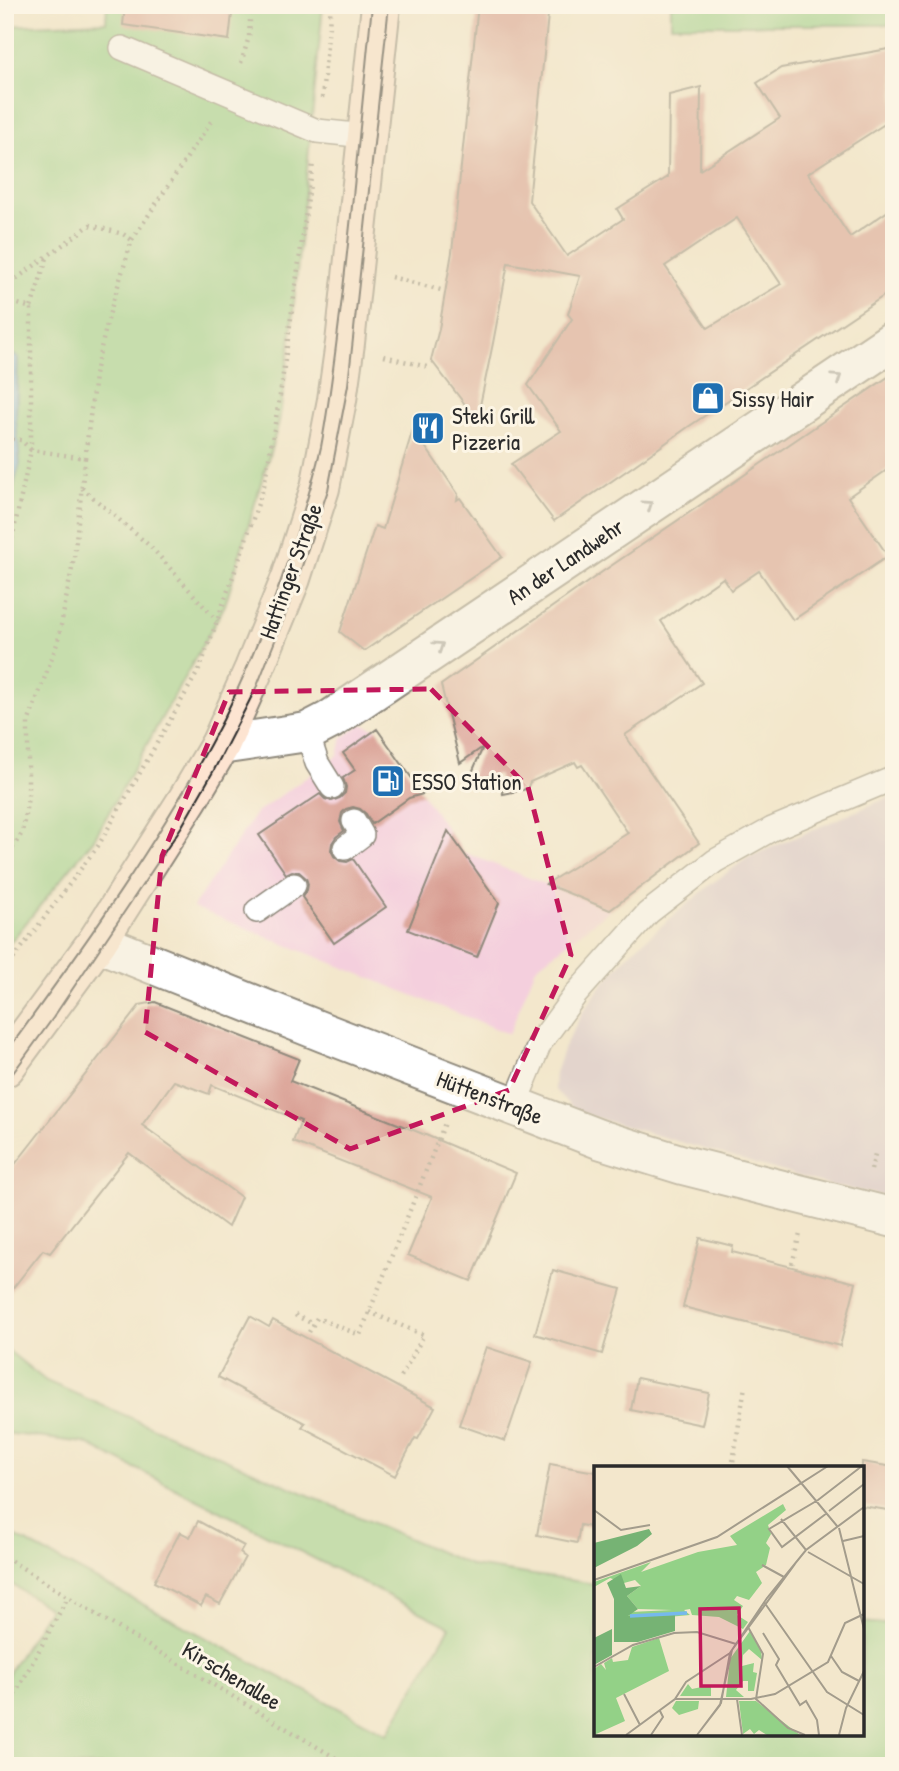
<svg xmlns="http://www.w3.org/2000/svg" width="899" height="1771" font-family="'Patrick Hand',sans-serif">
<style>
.built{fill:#f4cfdd}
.industrial{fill:#d0bdcd}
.green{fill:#93d187;stroke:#5f7e59;stroke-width:2}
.water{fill:#76b9ec;stroke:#50728c;stroke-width:2}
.building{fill:#d79a8f;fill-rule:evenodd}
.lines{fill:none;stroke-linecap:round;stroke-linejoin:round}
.lane-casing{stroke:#8f897c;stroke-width:26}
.street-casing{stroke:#8f897c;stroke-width:42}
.secondary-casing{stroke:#8f897c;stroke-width:42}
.path{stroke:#8f897c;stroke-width:4.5;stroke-dasharray:2 5;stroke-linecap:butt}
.lane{stroke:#fff;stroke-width:23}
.street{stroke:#fff;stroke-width:38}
.secondary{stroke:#fde4d1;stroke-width:38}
.tram{stroke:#2b2b2b;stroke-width:2}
.oneway{stroke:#a0a0a0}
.marked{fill:none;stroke:#c2185b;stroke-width:5;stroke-dasharray:14 9;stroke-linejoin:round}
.labels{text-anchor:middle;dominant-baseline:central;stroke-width:6;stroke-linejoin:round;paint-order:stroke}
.poi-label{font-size:23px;fill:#2b2b2b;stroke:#fcf5e5;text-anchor:start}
.street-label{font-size:23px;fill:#2b2b2b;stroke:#fcf5e5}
.inset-river{fill:none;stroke:#76b9ec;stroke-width:3.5}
.inset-road{fill:none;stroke:#a39c8c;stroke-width:2}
.view{fill:#c2185b;fill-opacity:0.15;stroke:#c2185b;stroke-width:3.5}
.inset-edge{fill:none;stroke:#2b2b2b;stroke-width:3.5}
</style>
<rect width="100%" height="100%" fill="#fcf5e5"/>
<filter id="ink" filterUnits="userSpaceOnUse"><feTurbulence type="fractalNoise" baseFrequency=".0143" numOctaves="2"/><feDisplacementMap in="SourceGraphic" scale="14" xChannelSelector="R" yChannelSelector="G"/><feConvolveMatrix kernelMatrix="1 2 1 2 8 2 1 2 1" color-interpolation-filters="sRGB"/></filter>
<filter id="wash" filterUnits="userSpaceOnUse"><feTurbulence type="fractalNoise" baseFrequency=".00686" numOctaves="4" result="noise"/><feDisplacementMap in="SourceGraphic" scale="28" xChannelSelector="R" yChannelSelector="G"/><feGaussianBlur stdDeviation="1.57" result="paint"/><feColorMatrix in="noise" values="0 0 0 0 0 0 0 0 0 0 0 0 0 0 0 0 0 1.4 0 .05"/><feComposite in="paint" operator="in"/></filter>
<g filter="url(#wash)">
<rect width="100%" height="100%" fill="#f3e7cc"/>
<!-- built -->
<polygon class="built" points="361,724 377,729 463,852 610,910 536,967 509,1034 193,907 256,813 338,755 342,738"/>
<!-- industrial -->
<polygon class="industrial" points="894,795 894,1198 829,1185 576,1112 554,1089 555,1073 564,1047 583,1012 604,982 633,950 711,884 749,857"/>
<!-- green -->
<g class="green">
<polygon points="107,5 323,5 290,345 279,422 225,605 94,839 5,949 5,26 106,22"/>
<rect x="671" y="5" width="223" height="20"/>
<polygon points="5,1348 46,1381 472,1566 596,1584 596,1734 862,1734 862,1622 894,1625 894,1766 5,1766 5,1679 49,1608 5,1580 5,1531 387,1734 450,1627 85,1443 5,1433"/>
</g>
<!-- water -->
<polygon class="water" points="5,349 18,358 16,419 20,464 12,492 5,494"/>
<g id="blocks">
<!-- building -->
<g class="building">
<polygon points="125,5 233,5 229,40 123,25"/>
<path d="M478 5H549L529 201 567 256 623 219 617 209 668 177 669 95 701 87 700 170 780 118 757 83 781 68 894 48V118L808 173 850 237 894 207V289L688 427 632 467 554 521 511 464 561 431 528 385 572 319 568 314 580 276 508 263 493 343 477 420 431 360 439 329 452 252ZM737 218 781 284 708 328 665 266Z"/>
<polygon points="894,373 894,465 848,497 888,556 793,620 759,571 731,590 723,578 661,621 702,683 625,735 699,843 610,910 546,884 628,833 582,765 578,767 575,762 530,782 527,789 503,794 498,774 468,782 483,747 460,763 441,685 602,572"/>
<polygon points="413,429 458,494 457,500 460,498 502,557 364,651 340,632 375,526 383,529"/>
<polygon points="377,729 423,794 409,798 372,824 366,814 360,809 353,807 346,809 342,813 340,822 344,831 336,837 332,843 331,850 334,856 340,861 347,862 353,859 386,907 334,943 302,897 307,890 308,884 306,878 299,872 292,871 286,874 259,835 320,794 325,799 332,801 340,798 345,793 346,787 343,778 355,770 343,753"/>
<polygon points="448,831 499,903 477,957 408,930"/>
<polygon points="155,1002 299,1059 290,1081 428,1136 516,1173 471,1281 408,1255 432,1197 293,1142 301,1121 212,1085 209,1094 174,1081 142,1125 241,1197 228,1227 129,1153 50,1253 43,1250 5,1298 5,1177 140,1005"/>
<polygon points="700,1238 733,1246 732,1252 856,1283 840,1346 683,1307"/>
<polygon points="553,1270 621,1289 602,1354 535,1334"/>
<polygon points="250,1316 269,1327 273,1320 435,1407 418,1439 415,1438 395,1476 302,1427 305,1423 218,1377"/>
<polygon points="486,1347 532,1362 505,1441 459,1425"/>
<polygon points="637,1378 709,1393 702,1425 631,1410"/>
<polygon points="862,1462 894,1467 894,1511 862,1506"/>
<polygon points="550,1464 596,1472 596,1528 580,1525 577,1543 537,1535"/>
<polygon points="198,1521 244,1546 240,1553 245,1557 220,1604 206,1597 201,1606 154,1582 180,1532 190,1537"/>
</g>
</g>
</g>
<g filter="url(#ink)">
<use href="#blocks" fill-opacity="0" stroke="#8f897c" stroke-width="2"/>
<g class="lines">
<!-- lane casing -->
<g class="lane-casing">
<g id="lane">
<polyline points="122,48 317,131 366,136"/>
<polyline points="307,732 317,763 332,787"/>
<polyline points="345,848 362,835 354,821"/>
<polyline points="257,911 294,885"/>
<polyline points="514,1106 540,1043 576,994 648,913 715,861 772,829 894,778"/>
</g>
</g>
<!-- street casing -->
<g class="street-casing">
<g id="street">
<polyline points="220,745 307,732 330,720 894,340"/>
<polyline points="97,942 325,1033 599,1139 683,1165 894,1218"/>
</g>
</g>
<!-- secondary casing -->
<g class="secondary-casing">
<polyline id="secondary" points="5,1067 97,942 188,799 220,745 254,669 291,578 320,488 337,400 345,343 381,5"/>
</g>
<!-- path -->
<g class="path">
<polyline points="241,63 249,37 251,5"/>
<polyline points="322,98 331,5"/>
<polyline points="391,277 441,290"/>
<polyline points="5,287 90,225 123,234 132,240"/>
<polyline points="5,300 31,308 47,258"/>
<polyline points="384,356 427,367"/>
<polyline points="5,438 21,440 31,450 5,572"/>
<polyline points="85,458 96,368 110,312 132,240 212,120"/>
<polyline points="82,488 151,547 217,621"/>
<polyline points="5,860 22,833 28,797 28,723 58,641 74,558 85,458 31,450 31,308"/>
<polyline points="5,970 98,846 200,668 240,557 264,486 280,395 313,163"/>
<polyline points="871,1170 876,1150"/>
<polyline points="792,1264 800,1234"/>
<polyline points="369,1312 424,1335 399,1380"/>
<polyline points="295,1315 313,1324"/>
<polyline points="309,1332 317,1318 360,1335 445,1123"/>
<polyline points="732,1468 745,1386"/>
<polyline points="5,1557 97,1615 349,1766"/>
<polyline points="5,1713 68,1597"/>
</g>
<!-- lane -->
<use href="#lane" class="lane"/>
<!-- street -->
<use href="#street" class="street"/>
<!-- secondary -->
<use href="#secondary" class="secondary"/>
<!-- tram -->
<g class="tram">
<path d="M5 1054C83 947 162 838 223 720 250 665 272 609 291 551 302 517 313 482 321 447 330 400 335 353 341 306 353 206 362 105 372 5"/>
<polyline points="5,1084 53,1018 182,826 214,770 257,686 286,613 328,490 348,385 389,5"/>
</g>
</g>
<!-- one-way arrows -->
<defs><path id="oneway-chevron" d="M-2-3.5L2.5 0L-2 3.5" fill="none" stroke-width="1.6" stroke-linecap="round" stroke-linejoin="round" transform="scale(1.75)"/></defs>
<g class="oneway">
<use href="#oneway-chevron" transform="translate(837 378) rotate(-34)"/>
<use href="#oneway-chevron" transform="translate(648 505) rotate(-34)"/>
<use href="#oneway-chevron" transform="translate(439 646) rotate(-34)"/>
</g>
</g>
<!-- marked area -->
<path d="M0 0H899V1771H0ZM431 689 528 787 571 955 509 1090 350 1149 145 1032 162 856 229 692Z" fill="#f3e7cc" fill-opacity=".55" fill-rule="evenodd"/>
<path class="marked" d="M431 689 528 787 571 955 509 1090 350 1149 145 1032 162 856 229 692Z"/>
<!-- icons -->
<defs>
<g id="shop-square" transform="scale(1.75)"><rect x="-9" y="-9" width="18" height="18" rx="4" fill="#1f6fb2" stroke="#fcf5e5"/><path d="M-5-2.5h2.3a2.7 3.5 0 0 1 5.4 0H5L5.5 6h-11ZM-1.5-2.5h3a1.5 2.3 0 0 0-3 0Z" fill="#fff"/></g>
<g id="restaurant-square" transform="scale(1.75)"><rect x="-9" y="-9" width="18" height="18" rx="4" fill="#1f6fb2" stroke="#fcf5e5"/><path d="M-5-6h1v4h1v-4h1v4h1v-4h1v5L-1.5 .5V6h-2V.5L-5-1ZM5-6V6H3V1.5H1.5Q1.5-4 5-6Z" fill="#fff"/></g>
<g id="fuel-square" transform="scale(1.75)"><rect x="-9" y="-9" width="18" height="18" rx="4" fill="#1f6fb2" stroke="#fcf5e5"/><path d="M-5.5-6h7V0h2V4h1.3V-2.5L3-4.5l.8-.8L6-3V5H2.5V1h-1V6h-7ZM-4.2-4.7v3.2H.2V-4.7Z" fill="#fff"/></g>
</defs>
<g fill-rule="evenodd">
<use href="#shop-square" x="708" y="398"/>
<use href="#restaurant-square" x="428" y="428"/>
<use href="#fuel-square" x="388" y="781"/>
</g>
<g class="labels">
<!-- poi labels -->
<g class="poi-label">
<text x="732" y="398">Sissy Hair</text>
<text x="452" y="415">Steki Grill<tspan x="452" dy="26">Pizzeria</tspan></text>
<text x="412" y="781">ESSO Station</text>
</g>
<!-- street labels -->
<g class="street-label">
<text transform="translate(565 561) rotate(-34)">An der Landwehr</text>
<text transform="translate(290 571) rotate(-70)">Hattinger Straße</text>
<text transform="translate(490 1097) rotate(21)">Hüttenstraße</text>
<text transform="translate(232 1675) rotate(31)">Kirschenallee</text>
</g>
</g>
<!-- overview -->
<g transform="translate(594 1466)">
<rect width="270" height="270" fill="#f3e7cc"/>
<path d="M189 38 192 44 174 59 177 68 172 77 176 82 172 99 162 106 168 117 155 134 143 130 140 134 149 140 143 149 154 156 149 163 125 151 98 149 96 143 90 144 96 149 41 154 34 150 36 146 78 144 44 143 33 130 47 120 41 114 30 117 16 112 0 121V116L57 96 47 106 104 86 143 79 136 70ZM156 165 167 184 168 194 155 183 149 189 148 200 160 197 159 206 163 207 160 225H154V215H149L142 224 150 231H132L136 193ZM65 172 75 205 22 232 31 255 0 269V203L7 198 12 204 10 197 18 192 19 196 34 194 38 181ZM94 218 98 223 117 219V230H86ZM82 235H105L104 243 85 249 78 242ZM145 235H162L206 269H173L165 264 160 268 156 263 149 268Z" fill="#93d187"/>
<path d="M55 63 58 68 43 80 0 102V77ZM27 108 32 122 47 120 33 130 44 143 34 150 81 149V165L44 176H20V133L13 117ZM18 163V189L0 199V172Z" fill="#76b374"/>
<path class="inset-river" d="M36 150 93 147"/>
<path class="inset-road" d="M193 0 243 60M0 44 27 64 56 59M235 45 270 18M233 47 188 81 175 63 224 34 268 0M187 53 212 84M245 62 270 163M249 75 270 70M214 86 270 118M168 99 190 111M0 114 123 71 234 0M170 136 233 226 270 249M154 161 169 188 162 233 194 262 211 269M169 167 185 193 182 199 206 239 212 235 223 254 225 269M237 190 248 206 265 215M0 201 39 179 80 167 103 166 142 178M30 228 46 259M81 233H157L181 228 234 196 251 157 270 148M143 233 148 269M32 269 81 233 92 216 136 187M57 269 69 251 66 245M103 269 127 237 136 187 173 132 212 84 270 41M103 269 126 239 138 184 201 98M245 269 252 242 270 205"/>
<path class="view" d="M145 142 147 220H107L106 143Z"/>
<rect width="270" height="270" class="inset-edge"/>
</g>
<!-- margin -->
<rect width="899" height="1771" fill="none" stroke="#fcf5e5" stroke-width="28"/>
</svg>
